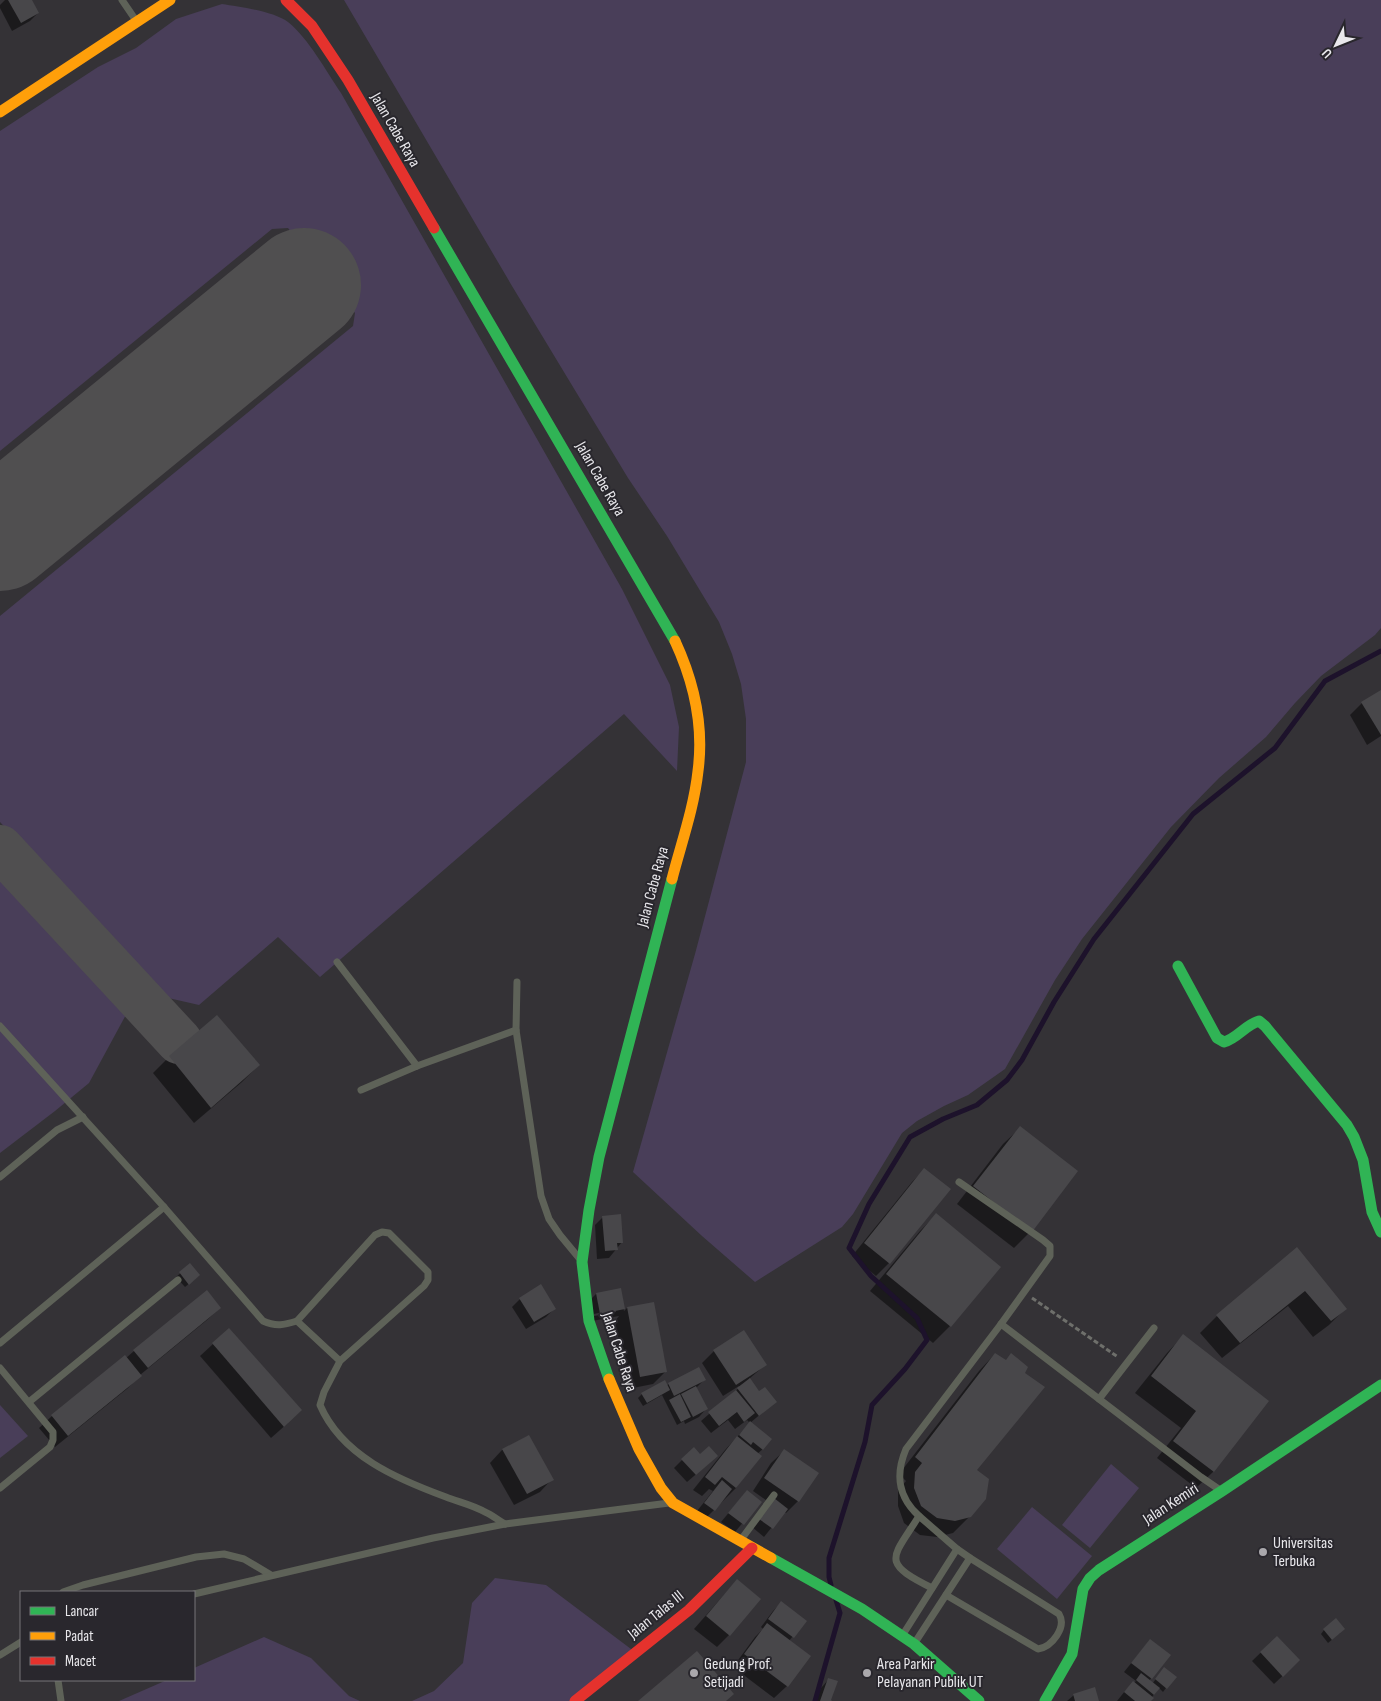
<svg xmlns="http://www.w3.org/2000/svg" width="1381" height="1701" font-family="'Sofia Sans Condensed',sans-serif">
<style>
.green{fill:#493e59}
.shadow{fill:#0007;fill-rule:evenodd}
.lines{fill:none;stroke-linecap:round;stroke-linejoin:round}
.stream{stroke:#1d122b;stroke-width:5}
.taxiway{stroke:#504f50;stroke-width:46}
.runway{stroke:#504f50;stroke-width:114}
.building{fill:#48474a}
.path{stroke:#6e6f6b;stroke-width:3;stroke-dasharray:5 2.5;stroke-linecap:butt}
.lane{stroke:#5e6258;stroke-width:7}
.fast{stroke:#30b455;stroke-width:11}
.slow{stroke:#ff9f0a;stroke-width:11}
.jam{stroke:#e5322d;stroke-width:11}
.poi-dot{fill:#aaa8ac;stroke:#29272d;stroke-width:2}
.labels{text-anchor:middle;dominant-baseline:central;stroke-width:4;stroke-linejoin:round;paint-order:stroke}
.street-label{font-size:16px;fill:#e9e8ec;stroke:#29272d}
.poi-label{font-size:16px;fill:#e9e8ec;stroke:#29272d;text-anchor:start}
</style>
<rect width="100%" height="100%" fill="#343236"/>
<!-- green -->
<g class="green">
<polygon points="344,0 1381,0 1381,628 1375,635 1321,676 1295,703 1266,737 1219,778 1171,827 1082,939 1055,980 1005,1069 968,1095 944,1106 917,1121 902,1133 853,1214 842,1227 755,1282 702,1236 633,1172 695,954 746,762 746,719 741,684 732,654 719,622 667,536 628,478 512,286"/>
<path d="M222 4C240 7 273 11 288 22 309 39 326 71 341 93L622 589 670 685 679 727 677 771 624 714 320 977 278 937 199 1005 164 997 0 822V616L353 326 355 313 288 228 272 229 0 451V131L98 67 136 48 176 19Z"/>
<polygon points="0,869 128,1011 89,1083 55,1111 0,1153"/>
<polygon points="0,1405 28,1436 0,1458"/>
<polygon points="1111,1464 1139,1488 1090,1548 1062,1525"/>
<polygon points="1032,1507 1092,1556 1057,1599 997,1549"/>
<polygon points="495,1578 546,1585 635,1652 570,1701 412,1701 434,1691 463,1663 472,1603"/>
<polygon points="264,1637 311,1658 349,1696 360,1701 119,1701 167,1680 194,1680 194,1668"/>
</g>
<!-- shadow -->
<g class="shadow">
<polygon points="5,0 30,0 38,13 30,21 12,31 0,8 0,5"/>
<polygon points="1381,692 1381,736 1367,745 1350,715 1362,703"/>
<polygon points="217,1017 259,1065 242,1082 194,1123 153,1073 169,1057"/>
<polygon points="1020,1128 1031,1231 1014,1248 957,1204 1003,1144"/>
<polygon points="924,1170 949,1189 889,1263 876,1276 852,1256 912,1182"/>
<polygon points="936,1215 999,1267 950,1326 933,1343 870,1291 920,1231"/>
<polygon points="603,1217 622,1242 609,1258 597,1259 595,1225"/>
<polygon points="1297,1249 1345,1309 1329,1325 1313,1337 1288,1306 1222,1358 1200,1333 1217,1316"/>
<polygon points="190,1265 195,1279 185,1287 176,1277"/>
<path d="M620 1290 624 1311 627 1308 653 1303 666 1371 653 1384 628 1389 615 1321 619 1316 592 1321 588 1302 596 1294ZM616 1309V1312L594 1316V1314Z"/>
<polygon points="520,1299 555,1308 546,1317 526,1329 512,1307"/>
<polygon points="220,1308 207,1320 140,1375 128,1388 55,1447 39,1428 52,1416 126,1358 134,1351"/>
<polygon points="1183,1336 1267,1401 1213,1472 1196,1488 1157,1458 1181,1428 1135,1393 1167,1353"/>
<polygon points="213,1344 288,1423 271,1438 200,1356"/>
<polygon points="714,1351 765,1365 749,1379 759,1392 775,1402 750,1423 763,1449 757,1454 736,1488 706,1518 697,1511 713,1491 709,1489 702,1496 693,1490 725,1450 750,1423 747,1420 735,1429 728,1420 711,1433 701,1421 740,1387 739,1386 723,1396 702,1363"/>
<polygon points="995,1354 1023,1373 975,1470 970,1516 953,1533 937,1537 920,1535 904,1523 898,1506 898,1490 906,1481 899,1474 979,1371"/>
<polygon points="704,1380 696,1388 707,1408 699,1417 685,1424 684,1421 677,1425 662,1395 643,1406 638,1398 642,1394 666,1386 669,1384"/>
<polygon points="528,1436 552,1479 540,1492 514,1505 490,1463 502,1450"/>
<polygon points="784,1451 798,1501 786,1513 784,1512 764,1537 752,1527 770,1503 753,1491 771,1463"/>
<polygon points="682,1460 708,1464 687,1482 674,1468"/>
<polygon points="747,1491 760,1502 735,1532 721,1522"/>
<polygon points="737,1580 729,1635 717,1647 694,1629"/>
<polygon points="781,1603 805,1621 789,1641 787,1686 774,1698 733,1667 755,1637 763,1629 761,1627 773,1611"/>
<polygon points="1324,1630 1340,1633 1328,1643 1321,1634"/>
<polygon points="1277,1637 1291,1668 1274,1684 1252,1661"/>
<polygon points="1150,1640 1169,1655 1149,1681 1152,1684 1161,1672 1166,1688 1163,1692 1159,1688 1149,1701 1117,1701 1125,1691 1136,1681 1124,1672"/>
<polygon points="829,1679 830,1701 816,1701 821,1688"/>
<polygon points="1074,1695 1098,1701 1067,1701"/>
</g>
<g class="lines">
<!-- stream -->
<g class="stream">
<polyline points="831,1585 829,1577 829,1558 865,1442 872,1405 905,1369 927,1340 917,1318 871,1276 849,1248 869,1204 910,1137 943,1119 977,1105 1007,1080 1022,1060 1054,1002 1094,939 1193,814 1275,748 1325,681 1381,651"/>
<polyline points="815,1701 840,1613 836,1600"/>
</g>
<!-- taxiway -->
<polyline class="taxiway" points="0,848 179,1041"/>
<!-- runway -->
<polyline class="runway" points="0,534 304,285"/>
</g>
<!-- building -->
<g class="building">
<polygon points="8,0 32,0 39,13 21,23"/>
<polygon points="1381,690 1381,735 1361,702"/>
<polygon points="217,1015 260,1065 211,1108 169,1056"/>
<polygon points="1020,1126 1078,1171 1032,1232 973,1186"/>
<polygon points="924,1168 951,1189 890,1264 864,1243"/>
<polygon points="936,1213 1001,1267 951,1327 886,1274"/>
<polygon points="621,1214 623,1243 617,1243 618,1250 605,1251 602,1216"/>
<polygon points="1297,1247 1347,1309 1331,1321 1305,1291 1240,1343 1216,1315"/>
<polygon points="190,1263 200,1275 189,1285 179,1272"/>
<polygon points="541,1284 556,1309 534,1322 519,1298"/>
<polygon points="621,1288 625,1309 600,1314 596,1293"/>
<polygon points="207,1290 221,1308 148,1368 133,1350"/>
<polygon points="654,1302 667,1372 640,1377 627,1307"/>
<polygon points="229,1328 302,1410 284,1427 212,1343"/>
<polygon points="744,1330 767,1365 736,1385 713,1350"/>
<polygon points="1183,1334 1269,1401 1214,1472 1173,1441 1196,1411 1151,1376"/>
<polygon points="995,1353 1006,1360 1011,1353 1028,1367 1025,1373 1045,1387 977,1470 989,1479 986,1499 971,1517 955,1521 937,1518 921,1506 914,1488 915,1472 922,1463 915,1457"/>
<polygon points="125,1355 142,1376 68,1436 51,1415"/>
<polygon points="699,1367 706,1380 674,1396 668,1383"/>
<polygon points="750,1378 759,1391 765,1387 777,1402 759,1416 737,1388"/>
<polygon points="665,1380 670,1390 647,1403 641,1393"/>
<polygon points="696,1386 708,1409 693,1417 681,1394"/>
<polygon points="736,1390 755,1413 744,1422 737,1412 719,1426 708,1412"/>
<polygon points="680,1394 691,1417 681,1422 669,1400"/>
<polygon points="750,1421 772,1439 763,1450 753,1442 751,1445 739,1435"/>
<polygon points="529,1435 554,1480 527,1494 502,1449"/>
<polygon points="737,1436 762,1456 736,1488 722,1477 715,1485 705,1477"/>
<polygon points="709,1446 718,1456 696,1475 681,1459 694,1447 700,1454"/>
<polygon points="784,1449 819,1473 799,1502 764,1478"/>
<polygon points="722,1480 732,1489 715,1511 704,1503"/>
<polygon points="747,1490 762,1502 744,1525 728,1513"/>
<polygon points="774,1498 788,1509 773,1529 759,1519"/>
<polygon points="737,1579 761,1599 730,1636 706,1616"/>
<polygon points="781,1601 807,1621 794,1638 768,1619"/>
<polygon points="1336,1618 1345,1629 1332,1640 1323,1629"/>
<polygon points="767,1623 811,1656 788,1687 744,1654"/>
<polygon points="1277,1636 1300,1660 1283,1677 1260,1652"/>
<polygon points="1150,1639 1171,1655 1152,1679 1131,1663"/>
<polygon points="697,1651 734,1694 726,1701 638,1701"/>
<polygon points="1164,1667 1177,1677 1167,1689 1155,1679"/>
<polygon points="1141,1673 1160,1688 1154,1695 1136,1680"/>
<polygon points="828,1678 838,1681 831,1700 832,1701 820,1701"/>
<polygon points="1133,1681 1154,1698 1151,1701 1135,1701 1124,1692"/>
<polygon points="1095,1687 1099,1701 1075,1701 1073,1694"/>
</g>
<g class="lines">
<!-- path -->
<polyline class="path" points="1032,1298 1118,1357"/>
<!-- lane -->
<g class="lane">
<polyline points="122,0 137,22"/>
<polyline points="337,962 417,1066"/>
<polyline points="517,982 516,1030 541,1196 549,1219 560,1235 579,1258"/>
<path d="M0 1026 164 1207 263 1321C276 1327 284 1325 297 1321"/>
<polyline points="361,1090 417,1066 516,1030"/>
<polyline points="0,1177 57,1130 83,1117"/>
<polyline points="1001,1324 1201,1477 1220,1490"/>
<polyline points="0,1343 164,1207"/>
<path d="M340 1361 297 1321 375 1235 382 1232 389 1233 428 1272V1280L424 1286 340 1361 324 1392 320 1405C342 1456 397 1479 446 1497 459 1502 473 1505 485 1512 492 1515 498 1520 505 1524"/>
<polyline points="0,1368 53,1432 53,1440 50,1447 0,1488"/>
<polyline points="1099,1399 1154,1328"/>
<polyline points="29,1402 178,1280"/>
<path d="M919 1516C892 1559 880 1562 932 1588"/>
<polyline points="740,1541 774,1495"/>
<polyline points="63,1592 83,1585 196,1557 224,1554 244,1559 271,1575"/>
<polyline points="194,1594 433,1538 505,1524 669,1503"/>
<path d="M946 1595 1038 1649C1052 1647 1067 1627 1059 1614L970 1558 957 1549 919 1516C898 1497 895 1475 906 1449L1001 1324 1050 1256V1246L1043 1240 959 1182"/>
<polyline points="902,1636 957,1549"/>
<polyline points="914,1644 970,1558"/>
<polyline points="0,1655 21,1642"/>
<polyline points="58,1680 61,1701"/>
</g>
<!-- fast -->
<g class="fast">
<polyline points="434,228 675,641"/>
<path d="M1178 966 1217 1038 1224 1042C1238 1038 1245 1025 1259 1021L1265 1026 1347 1125 1354 1137 1363 1160 1372 1212 1381 1232"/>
<polyline points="609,1379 589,1321 582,1262 589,1210 599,1157 672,879"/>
<polyline points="771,1558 862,1609 914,1644 979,1701"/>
<polyline points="1045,1701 1072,1654 1083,1589 1090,1578 1099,1570 1222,1491 1381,1385"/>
</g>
<!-- slow -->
<g class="slow">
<polyline points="0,112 170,0"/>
<path d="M672 879C681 844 694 808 698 771 704 726 694 682 675 641"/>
<polyline points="609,1379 639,1449 661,1488 673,1503 771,1558"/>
</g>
<!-- jam -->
<g class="jam">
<polyline points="286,0 312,26 348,80 434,228"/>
<polyline points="575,1701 689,1610 752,1548"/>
</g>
</g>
<!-- markers -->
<g class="poi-dot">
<circle cx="1263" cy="1552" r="5"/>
<circle cx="694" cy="1673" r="5"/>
<circle cx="867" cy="1673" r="5"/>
</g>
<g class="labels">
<!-- street labels -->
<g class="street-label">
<text transform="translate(395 130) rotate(60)">Jalan Cabe Raya</text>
<text transform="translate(600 479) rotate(60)">Jalan Cabe Raya</text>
<text transform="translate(653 887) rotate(-75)">Jalan Cabe Raya</text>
<text transform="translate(619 1352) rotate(72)">Jalan Cabe Raya</text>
<text transform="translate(1171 1504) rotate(-33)">Jalan Kemiri</text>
<text transform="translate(656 1615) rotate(-39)">Jalan Talas III</text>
</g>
<!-- poi labels -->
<g class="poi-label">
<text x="1273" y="1543">Universitas<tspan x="1273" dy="18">Terbuka</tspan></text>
<text x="704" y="1664">Gedung Prof.<tspan x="704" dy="18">Setijadi</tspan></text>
<text x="877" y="1664">Area Parkir<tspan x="877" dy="18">Pelayanan Publik UT</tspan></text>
</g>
</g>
<!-- legend -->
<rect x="20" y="1591" width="175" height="90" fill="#29272d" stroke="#767479"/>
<rect x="30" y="1607" width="25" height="8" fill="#30b455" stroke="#767479"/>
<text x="65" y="1616" font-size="15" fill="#e9e8ec">Lancar</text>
<rect x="30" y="1632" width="25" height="8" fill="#ff9f0a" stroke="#767479"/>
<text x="65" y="1641" font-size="15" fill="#e9e8ec">Padat</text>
<rect x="30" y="1657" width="25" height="8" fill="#e5322d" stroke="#767479"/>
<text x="65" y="1666" font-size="15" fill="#e9e8ec">Macet</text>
<!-- north arrow -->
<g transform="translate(1336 45) rotate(227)" stroke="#29272d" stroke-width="4" paint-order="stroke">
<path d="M0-4L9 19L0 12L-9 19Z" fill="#e9e8ec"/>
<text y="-8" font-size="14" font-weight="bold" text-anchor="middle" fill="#e9e8ec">U</text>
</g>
</svg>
